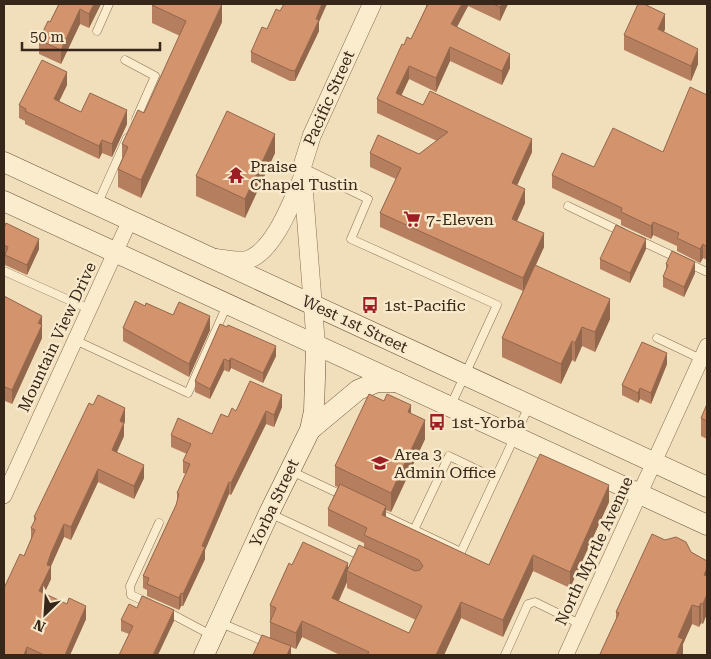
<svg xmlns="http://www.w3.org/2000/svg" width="711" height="659" font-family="'Roboto Serif',serif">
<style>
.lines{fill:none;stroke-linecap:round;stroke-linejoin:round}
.service-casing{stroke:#896e54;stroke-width:9}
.minor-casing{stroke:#896e54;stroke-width:16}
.tertiary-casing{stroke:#896e54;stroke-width:19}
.secondary-casing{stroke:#6b4f37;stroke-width:21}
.service{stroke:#fbecce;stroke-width:8}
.minor{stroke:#fbecce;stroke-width:15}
.tertiary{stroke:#fbecce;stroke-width:18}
.secondary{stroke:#fbecce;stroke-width:20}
.wall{fill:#b57e5e;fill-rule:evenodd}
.shaded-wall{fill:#93674c}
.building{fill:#d2936d;stroke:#93674c}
.labels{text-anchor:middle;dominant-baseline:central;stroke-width:5;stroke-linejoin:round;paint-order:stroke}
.street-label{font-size:16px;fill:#37271a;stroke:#f8e9cb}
.poi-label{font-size:16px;fill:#37271a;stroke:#f8e9cb;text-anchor:start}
</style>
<rect width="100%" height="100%" fill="#f1debb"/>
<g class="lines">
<!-- service casing -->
<g class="service-casing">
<g id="service">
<polyline points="97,31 109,4"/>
<polyline points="125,60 155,76 136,119"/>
<polyline points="304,168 368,199 351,239 497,305 451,405"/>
<polyline points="97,205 127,138"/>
<polyline points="568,206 622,232"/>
<polyline points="639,240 707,272"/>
<polyline points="4,271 89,309"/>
<polyline points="657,338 701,359"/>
<polyline points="75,340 188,393 227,305"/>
<polyline points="291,471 344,496"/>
<polyline points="269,513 363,557"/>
<polyline points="379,513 461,552 529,406"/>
<polyline points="414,530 449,456 495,478"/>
<polyline points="149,603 131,595 130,586 159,523"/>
<polyline points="166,611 211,635"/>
<polyline points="221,623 268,643"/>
<polyline points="505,655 528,604 535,602 580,624"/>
</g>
</g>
<!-- minor casing -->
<g class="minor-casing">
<g id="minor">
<polyline points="4,496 130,220"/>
<polyline points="566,655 707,346"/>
</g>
</g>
<!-- tertiary casing -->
<g class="tertiary-casing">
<g id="tertiary">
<path d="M216 258C225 259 238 262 247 260 274 252 292 201 303 177"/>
<polyline points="316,345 302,167 312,135 372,4"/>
</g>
</g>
<!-- secondary casing -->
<g class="secondary-casing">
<g id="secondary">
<polyline points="4,162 707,487"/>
<polyline points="4,201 707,525"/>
<polyline points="310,430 358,390 377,382 397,382"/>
<polyline points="204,655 269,513 310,430 314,411 316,345"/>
</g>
</g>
<!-- service -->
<use href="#service" class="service"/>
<!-- minor -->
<use href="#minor" class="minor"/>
<!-- tertiary -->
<use href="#tertiary" class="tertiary"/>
<!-- secondary -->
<use href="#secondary" class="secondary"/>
</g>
<!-- wall -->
<g class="wall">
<polygon points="59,4 101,4 89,28 80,24 61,64 39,54 39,40 50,22"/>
<polygon points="426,4 508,4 500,21 468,6 457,27 510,68 502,85 450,61 436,92 409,79 401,95 532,152 517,185 525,203 517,221 544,247 536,265 610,319 595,352 582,346 575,362 572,360 561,384 502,357 502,338 523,291 380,227 380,213 396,179 370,167 370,153 419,154 437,141 377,113 377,99 404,45 411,39 426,7"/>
<polygon points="152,5 222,22 141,198 118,187 118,169 122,159 122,144 144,113 180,36 152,23"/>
<polygon points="280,11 319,22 319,31 295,81 290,81 251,62 251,52"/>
<polygon points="665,29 664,32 698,64 691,81 624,50 624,35"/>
<polygon points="67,85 59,101 81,112 127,124 112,157 102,153 99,159 25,124 25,121 19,118 19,105"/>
<polygon points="707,95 707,260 703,258 700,263 677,251 677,246 653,235 651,239 621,225 621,220 552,188 552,175 594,167 663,152"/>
<polygon points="275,153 245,218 196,196 196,176"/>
<polygon points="4,228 39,249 27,275 5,265 5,256 4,256"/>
<polygon points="646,249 630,283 600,269 600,259"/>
<polygon points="666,264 695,273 684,297 663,287 663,277 666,270"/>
<polygon points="4,296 42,316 42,338 12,404 5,401"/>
<polygon points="145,306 210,330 189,377 123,341 123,328"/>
<polygon points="220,324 276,356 263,383 231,368 229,372 224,370 210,399 195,392 195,381"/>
<polygon points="667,364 651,404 640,399 638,403 622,395 622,385"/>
<polygon points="707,404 707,452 707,439 701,436 701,418"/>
<polygon points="282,407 274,427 266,424 231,495 229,494 205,550 205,559 183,606 181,606 179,610 147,596 147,590 143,588 143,576 176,505 177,502 177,493 186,474 183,473 183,461 187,454 171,447 171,435 212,434 228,417 236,411"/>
<path d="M411 414 425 439 391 512 386 510V517L489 565 609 502 570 588 533 571 503 637 461 618 444 655H340L302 637 296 649 291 647V655L270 638V605L292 565 348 568 364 547V543L328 526V509L338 487 335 486V466ZM347 582V588L416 620 409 633 339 601Z"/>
<polygon points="125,421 124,424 124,436 117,452 144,478 134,499 98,482 71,540 64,537 51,566 51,579 44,594 86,619 70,655 4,655 24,556 31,539 31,528 34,522 34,517"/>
<polygon points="665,540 691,552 707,561 703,624 701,623 699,627 692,624 683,644 683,655 600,655 616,620 616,612"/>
<polygon points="137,608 174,621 129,634 121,631 121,620"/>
</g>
<!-- shaded-wall -->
<g class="shaded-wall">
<polygon points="94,4 101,4 89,28 89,14"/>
<polygon points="222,4 222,22 141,198 141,180"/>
<polygon points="322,4 327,4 319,22 319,31 295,81 295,71 316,19"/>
<polygon points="462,4 468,4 468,6 451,38 451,24"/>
<polygon points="502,4 508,4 500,21 500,7"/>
<polygon points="80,9 80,24 61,64 61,50"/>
<polygon points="665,14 665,29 658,44 658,29"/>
<polygon points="450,47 450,61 436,92 436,78"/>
<polygon points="698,49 698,64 691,81 691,66"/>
<polygon points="510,54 510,68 502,85 502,71"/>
<polygon points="409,66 409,79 396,107 396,93"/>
<polygon points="67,72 67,85 54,112 54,99"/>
<polygon points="127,110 127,124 112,157 112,144"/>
<polygon points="275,134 275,153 245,218 245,199"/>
<polygon points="532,139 532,152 512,197 512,183"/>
<polygon points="102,140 102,153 99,159 99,146"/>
<polygon points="525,189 525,203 512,232 512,219"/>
<polygon points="653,222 653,235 651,239 651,226"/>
<polygon points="544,233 544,247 523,292 523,278"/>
<polygon points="39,239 39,249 27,275 27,265"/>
<polygon points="646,239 646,249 630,283 630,273"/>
<polygon points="703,244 703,258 700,263 700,249"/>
<polygon points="695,262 695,273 684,297 684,287"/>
<polygon points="610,299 610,319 595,352 595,332"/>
<polygon points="42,316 42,338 12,404 12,390"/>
<polygon points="210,316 210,330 189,377 189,364"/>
<polygon points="582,327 582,346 575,362 575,343"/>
<polygon points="572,341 572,360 561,384 561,364"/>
<polygon points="276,346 276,356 263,383 263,373"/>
<polygon points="667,353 667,364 651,404 651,393"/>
<polygon points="231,358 231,368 229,372 229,361"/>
<polygon points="224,359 224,370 210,399 210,389"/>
<polygon points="5,387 5,401 4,402 4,389"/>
<polygon points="640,388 640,399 638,403 638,393"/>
<polygon points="282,395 282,407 274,427 274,415"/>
<polygon points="411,405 411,425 408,412"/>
<polygon points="125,408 125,421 124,424 124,436 112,463 112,450 120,421"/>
<polygon points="266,411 266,424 231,495 231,483"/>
<polygon points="425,420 425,439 391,512 391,493"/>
<polygon points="144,465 144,478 134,499 134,486"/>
<polygon points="98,469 98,482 71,540 71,527"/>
<polygon points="229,482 229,494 205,550 205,559 183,606 183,594"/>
<polygon points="609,485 609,502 570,588 570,572"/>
<polygon points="386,506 386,523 382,515"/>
<polygon points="64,524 64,537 51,566 51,579 39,604 39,591 47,565 51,553"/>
<polygon points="533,555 533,571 503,637 503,620"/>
<polygon points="348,563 348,572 347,571 347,582 332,614 332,598"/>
<polygon points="707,568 707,587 704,575"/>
<polygon points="181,593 181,606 179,610 179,598"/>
<polygon points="707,594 707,614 703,624 703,604"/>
<polygon points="461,602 461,618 444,655 436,655"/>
<polygon points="701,603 701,623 699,627 699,607"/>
<polygon points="692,605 692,624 683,644 683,655 676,655 678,637"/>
<polygon points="86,606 86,619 70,655 65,655"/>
<polygon points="174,610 174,621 158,655 153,655"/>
<polygon points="302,621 302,637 296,649 296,633"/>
<polygon points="291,646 291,655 287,655"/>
<polygon points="27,647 27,655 24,655"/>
</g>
<!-- building -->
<g class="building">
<polygon points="59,4 94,4 89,14 80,9 61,50 39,40 48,21 50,22"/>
<polygon points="152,4 222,4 141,180 118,169 128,147 122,144 138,110 144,113 186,21 152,5"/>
<polygon points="284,4 322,4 316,19 319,20 295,71 290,70 251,52 262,27 267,29 276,9 280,11"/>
<polygon points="428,4 462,4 451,24 510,54 502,71 450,47 436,78 409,66 396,93 423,105 430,91 532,139 512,183 525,189 512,219 544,233 523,278 380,213 401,168 370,153 378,135 419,154 448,132 377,99 402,44 404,45 407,37 411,39"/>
<polygon points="493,4 502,4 500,7"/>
<polygon points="638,4 644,4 665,14 658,29 698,49 691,66 624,35"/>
<polygon points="42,60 67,72 54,99 81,112 90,93 127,110 112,144 102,140 99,146 25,111 26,109 19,105"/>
<polygon points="690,87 707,95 707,247 703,244 700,249 677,238 679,233 653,222 651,226 621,212 622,208 552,175 562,153 594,167 613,128 663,152"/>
<polygon points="227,111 275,134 245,199 196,176"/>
<polygon points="6,223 39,239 27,265 5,255 8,247 4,245 4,228"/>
<polygon points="616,225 646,239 630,273 600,259"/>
<polygon points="672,251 695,262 684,287 663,277 668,265 666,264"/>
<polygon points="535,265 610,299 595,332 582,327 575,343 572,341 561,364 502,338"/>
<polygon points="4,296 42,316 38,323 42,325 12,390 5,387 4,389"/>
<polygon points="135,301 145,306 146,303 173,315 179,302 210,316 189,364 123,328"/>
<polygon points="220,324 227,327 228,325 276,346 263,373 231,358 229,361 224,359 210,389 195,381"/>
<polygon points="642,342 667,353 651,393 640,388 638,393 622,385"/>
<polygon points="250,381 282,395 274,415 266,411 231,483 229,482 202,546 205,547 183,594 181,593 179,598 147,584 149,578 143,576 176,505 179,494 177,493 190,464 183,461 191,444 171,435 178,418 212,434 221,414 228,417 232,408 236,411"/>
<polygon points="369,394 384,401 387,394 411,405 408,412 425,420 391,493 335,466"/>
<polygon points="98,395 125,408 120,421 124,423 112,450 144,465 134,486 98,469 71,527 64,524 51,553 47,565 51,566 39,591 67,604 69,598 86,606 65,655 44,655 27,647 24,655 4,655 4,588 20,554 24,556 35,530 31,528 36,518 34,517 89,403 93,405"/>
<polygon points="707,404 707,421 701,418"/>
<polygon points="540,454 609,485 570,572 533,555 503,620 461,602 436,655 367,655 369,652 302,621 296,633 270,622 276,608 270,605 289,563 292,565 303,542 348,563 332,598 409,633 422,606 347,571 359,545 415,571 420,570 423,566 419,560 364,535 367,528 328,509 340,484 386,506 382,515 489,565"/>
<polygon points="652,534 665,540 676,537 686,542 691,552 707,561 707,568 704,575 707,576 707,594 703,604 701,603 699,607 692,605 678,637 683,639 676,655 603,655 600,654 619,613 616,612"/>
<polygon points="142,596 174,610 153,655 119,655 133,626 121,620 129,604 137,608"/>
<polygon points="262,635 291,646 287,655 253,655"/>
</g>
<!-- icons -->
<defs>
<g id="temple-bare" transform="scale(1.35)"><path d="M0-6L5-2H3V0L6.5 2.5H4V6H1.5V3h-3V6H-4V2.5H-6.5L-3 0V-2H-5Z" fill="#9d1f26" stroke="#f8e9cb" stroke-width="2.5" paint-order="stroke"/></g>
<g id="supermarket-bare" transform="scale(1.35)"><path d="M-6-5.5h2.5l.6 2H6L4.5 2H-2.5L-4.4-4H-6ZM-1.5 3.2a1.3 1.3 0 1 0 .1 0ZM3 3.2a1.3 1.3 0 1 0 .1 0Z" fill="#9d1f26" stroke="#f8e9cb" stroke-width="2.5" paint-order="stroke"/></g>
<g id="bus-bare" transform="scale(1.35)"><path d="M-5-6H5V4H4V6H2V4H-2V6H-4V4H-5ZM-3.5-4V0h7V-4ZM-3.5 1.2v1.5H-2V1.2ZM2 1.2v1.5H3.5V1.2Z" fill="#9d1f26" stroke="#f8e9cb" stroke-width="2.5" paint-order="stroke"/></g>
<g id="school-bare" transform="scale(1.35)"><path d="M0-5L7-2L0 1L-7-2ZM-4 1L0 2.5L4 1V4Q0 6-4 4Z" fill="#9d1f26" stroke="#f8e9cb" stroke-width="2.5" paint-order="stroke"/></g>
</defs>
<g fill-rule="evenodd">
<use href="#temple-bare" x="236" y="175"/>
<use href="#supermarket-bare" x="412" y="219"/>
<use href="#bus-bare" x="370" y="305"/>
<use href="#bus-bare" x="437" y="422"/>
<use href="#school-bare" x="380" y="463"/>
</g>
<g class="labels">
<!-- street labels -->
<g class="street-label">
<text transform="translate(329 98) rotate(-66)">Pacific Street</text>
<text transform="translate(355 324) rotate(25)">West 1st Street</text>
<text transform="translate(57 337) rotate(-65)">Mountain View Drive</text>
<text transform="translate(274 503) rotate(-65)">Yorba Street</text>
<text transform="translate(594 551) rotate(-65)">North Myrtle Avenue</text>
</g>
<!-- poi labels -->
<g class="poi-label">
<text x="250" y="166">Praise<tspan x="250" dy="18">Chapel Tustin</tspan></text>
<text x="426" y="219">7-Eleven</text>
<text x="384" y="305">1st-Pacific</text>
<text x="451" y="422">1st-Yorba</text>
<text x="394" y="454">Area 3<tspan x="394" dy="18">Admin Office</tspan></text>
</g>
</g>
<!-- border -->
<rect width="711" height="659" fill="none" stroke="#37271a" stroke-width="10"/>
<!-- north arrow -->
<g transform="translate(45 614) rotate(205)" stroke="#f8e9cb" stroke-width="4" paint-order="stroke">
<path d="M0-4L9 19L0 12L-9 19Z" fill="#37271a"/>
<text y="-8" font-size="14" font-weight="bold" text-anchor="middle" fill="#37271a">N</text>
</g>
<!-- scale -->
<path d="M22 42v8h138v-8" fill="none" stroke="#37271a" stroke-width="2.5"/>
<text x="30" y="42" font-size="15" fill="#37271a" stroke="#f8e9cb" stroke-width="4" paint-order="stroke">50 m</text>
</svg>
